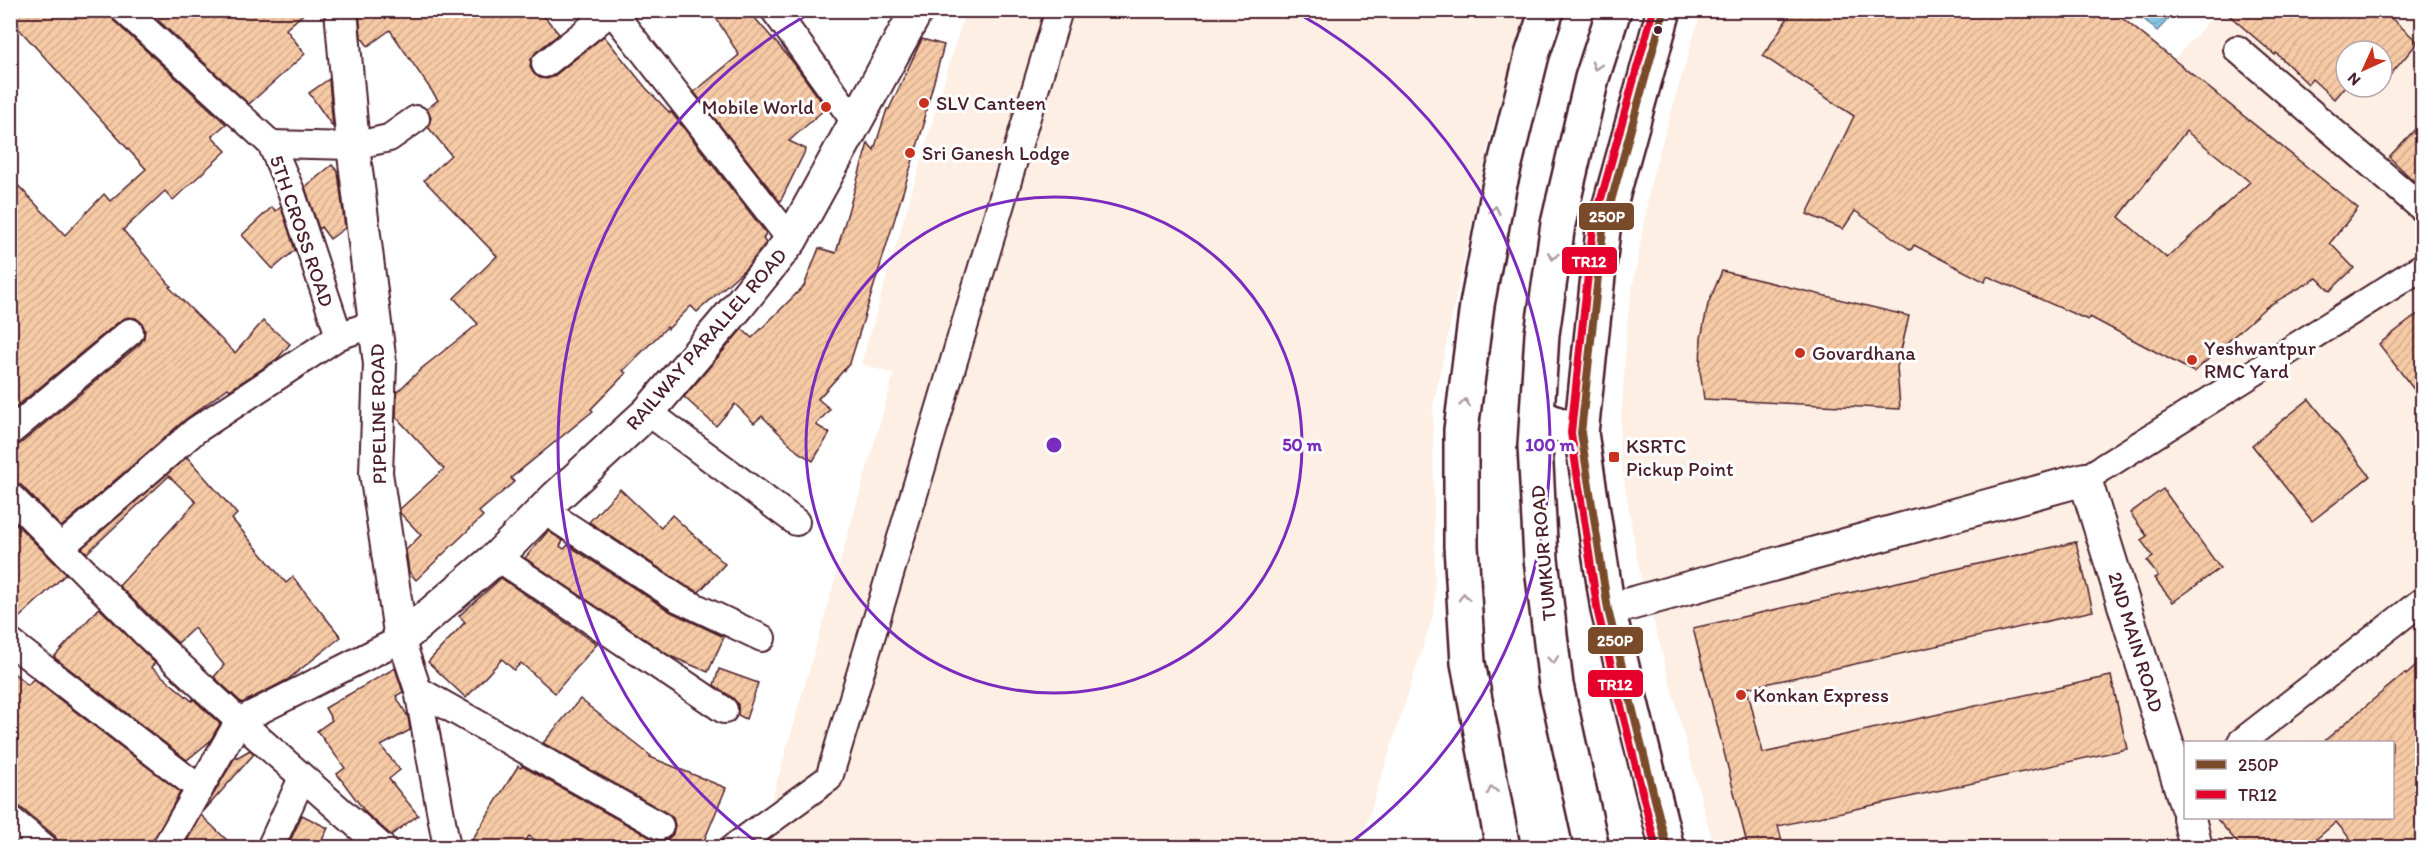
<svg xmlns="http://www.w3.org/2000/svg" width="2433" height="858" font-family="Itim,sans-serif">
<style>
.built{fill:#fdefe4;fill-rule:evenodd}
.water{fill:url(#water-waves);stroke:#6e849c;stroke-width:1.5}
.building{fill:url(#building-hatch);stroke:#4a1f2b;stroke-width:1.5;fill-rule:evenodd}
.lines{fill:none;stroke-linecap:round;stroke-linejoin:round}
.minor-casing{stroke:#4a1f2b;stroke-width:30}
.tertiary-casing{stroke:#4a1f2b;stroke-width:36}
.secondary-casing{stroke:#4a1f2b;stroke-width:38}
.trunk-casing{stroke:#4a1f2b;stroke-width:38}
.minor{stroke:#fff;stroke-width:26}
.tertiary{stroke:#fff;stroke-width:32}
.secondary{stroke:#fff;stroke-width:33}
.trunk{stroke:#fff;stroke-width:33}
.bus-1-casing{stroke:#fff;stroke-width:12}
.bus-2-casing{stroke:#fff;stroke-width:12}
.bus-1{stroke:#7a4b2a;stroke-width:8}
.bus-2{stroke:#e4002b;stroke-width:8}
.oneway{stroke:#ae9aa0}
.ring{fill:none;stroke:#7b2cbf;stroke-width:3}
.bus-dot{fill:#4a1f2b;stroke:#fff;stroke-width:2}
.poi-dot{fill:#c8321e;stroke:#fff;stroke-width:2}
.labels{text-anchor:middle;dominant-baseline:central;stroke-width:6;stroke-linejoin:round;paint-order:stroke}
.poi-label{font-size:20px;fill:#4a1f2b;stroke:#fff;text-anchor:start}
.street-label{font-size:20px;fill:#4a1f2b;stroke:#fff}
.centre{fill:#7b2cbf;stroke:#fff;stroke-width:3}
.ring-label{font-size:18px;text-anchor:middle;font-weight:bold;fill:#7b2cbf;stroke:#fff;stroke-width:6;stroke-linejoin:round;paint-order:stroke}
.line-badge{stroke:#fff;stroke-width:2}
.badge-label{font-size:16px;text-anchor:middle;font-weight:bold;fill:#fff}
</style>
<defs>
<pattern id="water-waves" width="16" height="10" patternUnits="userSpaceOnUse" patternTransform="scale(1.5)"><rect width="16" height="10" fill="#86c8e7"/><path d="M0 5q4-4 8 0t8 0" fill="none" stroke="#75abc6"/></pattern>
<pattern id="building-hatch" width="6" height="6" patternUnits="userSpaceOnUse" patternTransform="scale(1.5)"><rect width="6" height="6" fill="#f7caa6"/><path d="M-1 1l2-2M0 6l6-6M5 7l2-2" fill="none" stroke="#d5ad8f"/></pattern>
</defs>
<rect width="100%" height="100%" fill="#fff"/>
<filter id="ink" filterUnits="userSpaceOnUse"><feTurbulence type="fractalNoise" baseFrequency=".0167" numOctaves="2"/><feDisplacementMap in="SourceGraphic" scale="12" xChannelSelector="R" yChannelSelector="G"/><feConvolveMatrix kernelMatrix="1 2 1 2 8 2 1 2 1" color-interpolation-filters="sRGB"/></filter>
<g filter="url(#ink)">
<!-- built -->
<g class="built">
<polygon points="965,11 1528,11 1491,132 1433,407 1435,609 1359,847 758,848 894,374 861,364"/>
<path d="M1701 11H2118L2174 59 2218 11H2422V847H1714L1638 564 1619 449 1628 314 1652 177ZM2346 51H2382V87H2346ZM2186 742H2392V818H2186Z"/>
</g>
<!-- water -->
<polygon class="water" points="2135,11 2176,11 2157,31"/>
<!-- building -->
<g class="building">
<polygon points="10,10 109,10 114,21 226,124 212,136 226,151 173,200 165,191 123,230 171,286 169,287 235,353 263,321 290,344 277,359 230,390 228,388 186,419 61,527 21,485 10,481 10,447 20,444 140,344 144,338 145,330 142,323 136,318 128,317 121,320 10,412 10,177 65,235 104,194 110,201 146,169 10,19"/>
<polygon points="147,10 308,10 286,29 305,54 249,104"/>
<polygon points="359,10 539,10 559,34 536,52 531,59 530,67 534,74 540,78 547,79 554,76 604,36 646,88 670,113 671,112 766,233 763,239 766,243 747,267 697,312 691,306 668,329 667,327 623,371 626,373 591,409 593,411 511,478 514,482 479,512 483,516 416,580 409,572 406,550 421,535 400,513 400,509 444,469 396,417 397,392 422,368 478,324 454,298 497,256 424,180 451,155 428,127 431,118 427,109 438,100 390,30 368,46 361,37"/>
<polygon points="711,10 748,10 793,62 826,108 789,141 806,149 780,202 694,92 739,55"/>
<path d="M1793 10H2112L2358 208 2330 243 2354 268 2330 291 2317 278 2266 307 2194 372 2090 317 2088 320 1987 276 1985 282 1914 245 1911 250 1855 211 1843 229 1807 214 1854 116 1763 56ZM2186 131 2250 182 2167 258 2119 217Z"/>
<polygon points="2223,10 2382,10 2418,42 2386,80 2382,76 2382,51 2346,51 2346,85 2334,99 2312,79 2308,84 2276,53 2275,55"/>
<polygon points="922,39 944,45 923,121 925,121 850,363 818,399 830,409 816,425 830,433 813,461 798,452 762,416 754,423 735,404 716,426 684,397 742,329 752,338 804,286 819,248 836,253 868,143 874,150 887,109 889,109"/>
<polygon points="329,79 333,127 309,93"/>
<polygon points="2422,122 2422,189 2389,157"/>
<polygon points="332,165 338,172 345,228 330,239 321,227 319,229 305,187"/>
<polygon points="272,207 276,211 281,207 295,250 273,269 242,235"/>
<polygon points="1722,271 1909,316 1897,367 1900,409 1704,399 1700,371 1701,338 1708,304"/>
<polygon points="2422,311 2422,400 2379,344"/>
<polygon points="2309,399 2370,476 2312,521 2252,445"/>
<polygon points="187,457 237,514 232,519 286,583 293,577 341,637 287,680 242,703 214,677 224,665 194,628 178,643 119,586 196,502 169,476 87,553 82,548"/>
<polygon points="620,489 661,528 672,515 725,564 699,592 686,586 589,522"/>
<polygon points="2163,489 2220,568 2173,602 2154,578 2158,576 2147,561 2153,557 2141,540 2147,536 2130,513"/>
<polygon points="10,518 66,574 10,626"/>
<polygon points="548,531 563,541 560,546 564,549 568,545 671,612 724,637 708,672 670,656 525,558"/>
<polygon points="2076,542 2093,611 1747,688 1763,753 2111,676 2127,749 1778,826 1784,848 1748,848 1693,628"/>
<polygon points="501,578 597,644 555,693 521,663 514,670 502,659 466,698 428,662 465,622 459,616"/>
<polygon points="99,608 155,663 151,667 192,701 193,699 220,724 210,741 187,760 54,657"/>
<polygon points="2422,661 2422,848 2358,848 2336,822 2306,848 2242,848 2216,818 2392,818 2392,742 2323,742 2405,673 2406,675"/>
<polygon points="395,668 403,692 396,696 408,717 410,730 381,746 400,770 389,779 418,815 391,835 366,813 337,774 345,768 317,731 332,720 325,708"/>
<polygon points="719,669 758,683 746,719 738,715 738,704 733,698 714,685"/>
<polygon points="10,670 28,685 33,679 180,792 150,848 60,848 55,836 20,807 10,804"/>
<polygon points="580,699 651,756 650,757 726,788 701,848 548,848 529,836 521,848 467,848 518,766 521,768 522,766 653,839 661,841 668,839 673,834 675,825 673,818 667,813 543,743"/>
<polygon points="250,750 254,754 203,812 234,759"/>
<polygon points="201,815 235,848 183,848"/>
<polygon points="302,815 328,828 318,848 287,848"/>
</g>
<g class="lines">
<!-- minor casing -->
<g class="minor-casing">
<g id="minor">
<polyline points="124,10 271,144 291,191 339,336"/>
<polyline points="611,10 791,240"/>
<polyline points="774,10 855,122"/>
<polyline points="2237,49 2422,208"/>
<polyline points="545,64 612,11"/>
<polyline points="271,144 353,146 389,138 416,119"/>
<polyline points="648,412 796,522"/>
<polyline points="10,432 130,332"/>
<polyline points="2085,479 2422,267"/>
<polyline points="10,496 144,632 239,721 383,848"/>
<polyline points="543,510 679,599 762,638"/>
<polyline points="61,547 196,430 339,336 376,323"/>
<polyline points="497,557 724,710"/>
<polyline points="10,642 200,789"/>
<polyline points="418,690 660,826"/>
<polyline points="2241,742 2422,601"/>
<polyline points="10,819 45,848"/>
<polyline points="734,847 829,778 1059,10"/>
<polyline points="165,848 239,721 401,639 418,690 447,848"/>
<polyline points="270,848 302,778"/>
</g>
</g>
<!-- tertiary casing -->
<g class="tertiary-casing">
<g id="tertiary">
<polyline points="341,10 353,146 380,364 376,473 401,639"/>
<polyline points="1608,610 2085,479 2186,805"/>
<polyline points="401,639 497,557 554,499 648,412 739,305 791,240 917,10"/>
<polyline points="2189,818 2196,848"/>
</g>
</g>
<!-- secondary casing -->
<g class="secondary-casing">
<polyline id="secondary" points="1664,10 1603,230 1581,433 1608,610 1667,848"/>
</g>
<!-- trunk casing -->
<g class="trunk-casing">
<g id="trunk">
<polyline points="1537,416 1581,433"/>
<polyline points="1503,848 1468,663 1461,546 1461,430 1477,305 1499,188 1532,55 1547,10"/>
<polyline points="1592,848 1556,685 1541,559 1535,446 1542,334 1558,224 1592,78 1614,10"/>
</g>
</g>
<!-- minor -->
<use href="#minor" class="minor"/>
<!-- tertiary -->
<use href="#tertiary" class="tertiary"/>
<!-- secondary -->
<use href="#secondary" class="secondary"/>
<!-- trunk -->
<use href="#trunk" class="trunk"/>
<!-- bus-1 casing -->
<g class="bus-1-casing">
<polyline id="bus-1" points="1664,10 1603,230 1581,433 1608,610 1667,848"/>
</g>
<!-- bus-2 casing -->
<g class="bus-2-casing">
<polyline id="bus-2" points="1653,10 1593,228 1571,433 1598,613 1656,848"/>
</g>
<!-- bus-1 -->
<use href="#bus-1" class="bus-1"/>
<!-- bus-2 -->
<use href="#bus-2" class="bus-2"/>
</g>
<!-- one-way arrows -->
<defs><path id="oneway-chevron" d="M-2-3.5L2.5 0L-2 3.5" fill="none" stroke-width="1.6" stroke-linecap="round" stroke-linejoin="round" transform="scale(1.5)"/></defs>
<g class="oneway">
<use href="#oneway-chevron" transform="translate(1596 66) rotate(108)"/>
<use href="#oneway-chevron" transform="translate(1495 210) rotate(-79)"/>
<use href="#oneway-chevron" transform="translate(1553 256) rotate(98)"/>
<use href="#oneway-chevron" transform="translate(1465 403) rotate(-83)"/>
<use href="#oneway-chevron" transform="translate(1464 597) rotate(-93)"/>
<use href="#oneway-chevron" transform="translate(1553 660) rotate(83)"/>
<use href="#oneway-chevron" transform="translate(1492 790) rotate(-101)"/>
</g>
</g>
<!-- distance rings -->
<g class="ring">
<circle cx="1054" cy="445" r="248"/>
<path d="M762 846A496 496 0 0 1 814 11M1294 11A496 496 0 0 1 1346 846"/>
</g>
<!-- markers -->
<circle class="bus-dot" cx="1658" cy="30" r="5"/>
<g class="poi-dot">
<circle cx="924" cy="103" r="6"/>
<circle cx="826" cy="107" r="6"/>
<circle cx="910" cy="153" r="6"/>
<circle cx="1800" cy="353" r="6"/>
<circle cx="2192" cy="360" r="6"/>
<rect x="1608" y="451" width="12" height="12" rx="3"/>
<circle cx="1741" cy="695" r="6"/>
</g>
<g class="labels">
<!-- poi labels -->
<g class="poi-label">
<text x="936" y="103">SLV Canteen</text>
<text x="814" y="107" text-anchor="end">Mobile World</text>
<text x="922" y="153">Sri Ganesh Lodge</text>
<text x="2204" y="348">Yeshwantpur<tspan x="2204" dy="23">RMC Yard</tspan></text>
<text x="1812" y="353">Govardhana</text>
<text x="1626" y="446">KSRTC<tspan x="1626" dy="23">Pickup Point</tspan></text>
<text x="1753" y="695">Konkan Express</text>
</g>
<!-- street labels -->
<g class="street-label">
<text transform="translate(302 231) rotate(71)">5TH CROSS ROAD</text>
<text transform="translate(706 339) rotate(-49)">RAILWAY PARALLEL ROAD</text>
<text transform="translate(378 414) rotate(-91)">PIPELINE ROAD</text>
<text transform="translate(1543 553) rotate(-95)">TUMKUR ROAD</text>
<text transform="translate(2136 642) rotate(73)">2ND MAIN ROAD</text>
</g>
</g>
<circle cx="1054" cy="445" r="9" class="centre"/>
<g class="ring-label">
<text x="1302" y="451">50 m</text>
<text x="1550" y="451">100 m</text>
</g>
<g class="line-badge">
<rect x="1578" y="202" width="57" height="29" rx="6" fill="#7a4b2a"/>
<rect x="1561" y="246" width="57" height="29" rx="6" fill="#e4002b"/>
<rect x="1587" y="626" width="57" height="29" rx="6" fill="#7a4b2a"/>
<rect x="1587" y="669" width="57" height="29" rx="6" fill="#e4002b"/>
</g>
<g class="badge-label">
<text x="1607" y="222">250P</text>
<text x="1589" y="267">TR12</text>
<text x="1615" y="646">250P</text>
<text x="1615" y="690">TR12</text>
</g>
<!-- margin -->
<rect width="2433" height="858" fill="none" stroke="#fff" stroke-width="36"/>
<rect x="18" y="18" width="2397" height="822" fill="none" stroke="#4a1f2b" stroke-width="2" filter="url(#ink)"/>
<!-- legend -->
<rect x="2184" y="741" width="210" height="78" fill="#ffffff" stroke="#b7a5aa" stroke-width="1.5"/>
<rect x="2196" y="760" width="30" height="9" fill="#7a4b2a" stroke="#b7a5aa" stroke-width="1.5"/>
<text x="2238" y="771" font-size="18" fill="#4a1f2b">250P</text>
<rect x="2196" y="790" width="30" height="9" fill="#e4002b" stroke="#b7a5aa" stroke-width="1.5"/>
<text x="2238" y="801" font-size="18" fill="#4a1f2b">TR12</text>
<!-- north arrow -->
<g transform="translate(2364 69) rotate(225)"><circle r="28" fill="#ffffff" stroke="#b7a5aa" stroke-width="1.5"/>
<path d="M0-4.5L10 22L0 15L-10 22Z" fill="#c8321e"/>
<text y="-9" font-size="16" font-weight="bold" text-anchor="middle" fill="#4a1f2b">N</text>
</g>
</svg>
